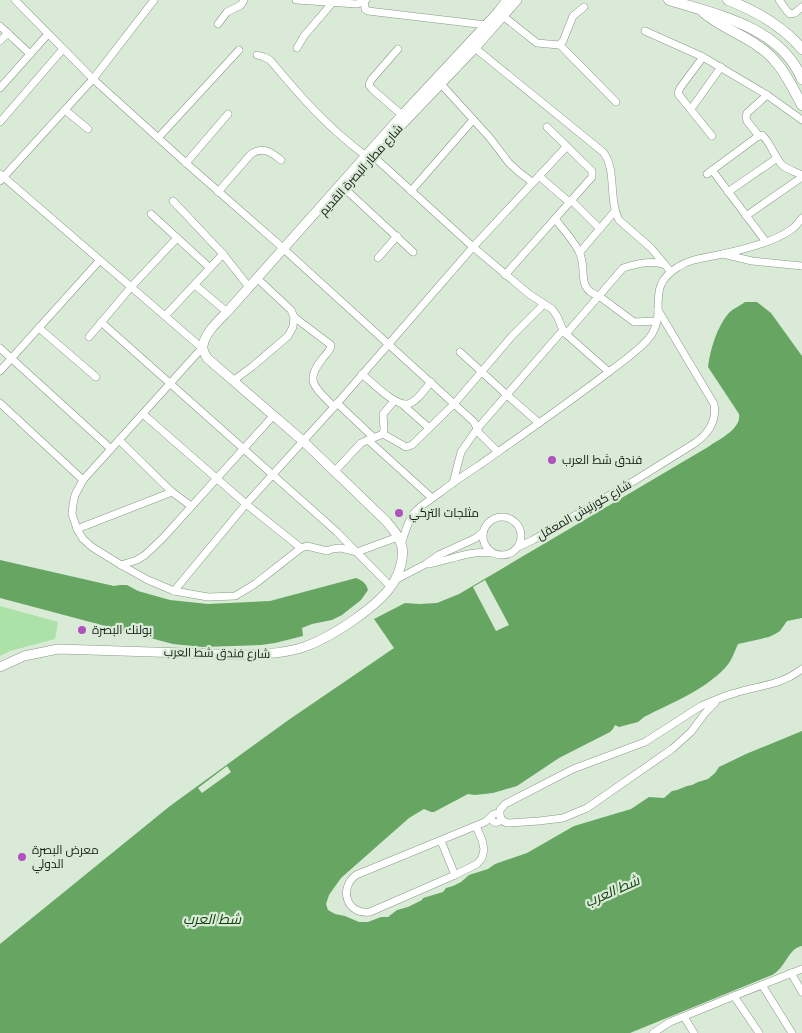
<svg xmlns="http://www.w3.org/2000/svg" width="802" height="1033" font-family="Roboto,Cairo,sans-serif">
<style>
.green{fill:#ace1a7}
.water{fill:#67a662}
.pier{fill:#d9ebd7}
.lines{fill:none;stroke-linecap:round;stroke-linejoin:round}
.minor-casing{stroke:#889886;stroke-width:8}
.major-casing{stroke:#889886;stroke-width:10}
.highway-casing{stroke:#889886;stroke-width:11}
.minor{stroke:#fff;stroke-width:7}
.major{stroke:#fff;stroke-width:9}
.highway{stroke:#fff;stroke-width:10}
.poi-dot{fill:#af52bd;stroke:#d9ebd7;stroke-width:2}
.labels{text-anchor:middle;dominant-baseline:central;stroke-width:4.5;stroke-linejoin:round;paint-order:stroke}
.street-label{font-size:12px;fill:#151b14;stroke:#d9ebd7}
.poi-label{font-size:12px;fill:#151b14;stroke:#d9ebd7;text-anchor:start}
.water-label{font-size:14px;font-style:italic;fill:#144011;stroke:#d9ebd7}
</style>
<rect width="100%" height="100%" fill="#d9ebd7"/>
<!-- green -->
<polygon class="green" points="0,606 58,622 55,639 10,651 0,656"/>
<!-- water -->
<g class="water">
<path d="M745 302H757L771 313 802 356V618L787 621 780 631 775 634 769 637 738 644C734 653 731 662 725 668 703 691 671 703 644 717L638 722 619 727 615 725 613 729 610 732 559 758 517 786 493 793 475 795 468 794 434 812H431L424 809 409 818 341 878 329 895 326 904 328 910 335 914 345 916 359 922H368L381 917H388L397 910 408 907 422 900 423 898 443 892 446 888 453 886 461 882 469 875 488 869 495 864 527 853 574 826 631 809 649 797 664 798 672 791 677 790 687 786 692 785 698 782 708 779 715 773 719 767 746 754 802 731V946C787 949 787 967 772 975L630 1033H0V944L170 806 287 721 394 648 374 619 405 603 419 604 437 603 459 594 708 447C718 440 742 429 739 414L708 367C710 350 717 327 728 314 732 309 740 306 745 302Z"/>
<path d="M0 560 114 586 120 585H127L138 591 170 600 208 604 228 603 270 601 356 578C363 581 366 583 368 590L361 600 342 615 332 620 312 624 302 628 303 636 275 643 261 645 202 647 173 644 0 598Z"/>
</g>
<!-- pier -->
<g class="pier">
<polygon points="485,580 509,625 496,631 473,587"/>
<polygon points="227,766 231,772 202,793 198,788"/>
</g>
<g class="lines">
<!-- minor casing -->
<g class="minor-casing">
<g id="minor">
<polyline points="15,0 93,79 186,163 283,248"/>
<polyline points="296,0 357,4 366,0"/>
<polyline points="364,0 365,9 368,11 486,25"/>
<polyline points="779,0 787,11 790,14 795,13 802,7"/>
<polyline points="503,16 537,43 559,45 563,41 573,16 584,7"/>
<polyline points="218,24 227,12 241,5 244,0"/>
<polyline points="0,26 30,54"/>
<polyline points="645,31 703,57 767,95 802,120"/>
<polyline points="0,41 8,33"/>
<polyline points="560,45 616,102"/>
<polyline points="297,48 304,36 333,2"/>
<path d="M475 48 603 152C617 169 608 199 619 220L651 248 671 272"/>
<polyline points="398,49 371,80 369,85 372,89 402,115"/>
<path d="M257 55 264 57 270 60C301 97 327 127 366 156"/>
<polyline points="703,57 680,88 678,93 679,95 712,136"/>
<polyline points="441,84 490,138 509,163 520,173 532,182"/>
<polyline points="0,88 48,34"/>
<polyline points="691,109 721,67"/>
<polyline points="65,110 88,129"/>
<polyline points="0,122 63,49"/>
<polyline points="759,136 747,121 746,117 747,113 767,95"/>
<polyline points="158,138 239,50"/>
<polyline points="373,156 473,247 529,294 552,309 557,316 563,330 566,334 609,372"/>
<polyline points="186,163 228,114"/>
<polyline points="712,170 766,242"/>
<polyline points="0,174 202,348 83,480 75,495 73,504 72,514 77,529 83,539 92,547 121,565 148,580 174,591 208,597 235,596 255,584 301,548 307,546 327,551 332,549 341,548 357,552 398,537"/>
<path d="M707 174 757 137 762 135C771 143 774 157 783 166 789 170 796 172 802 175"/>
<polyline points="539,176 569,202"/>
<polyline points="0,181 93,79 154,0"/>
<polyline points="344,188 413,252"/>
<polyline points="411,191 473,120"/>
<path d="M218 192 251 154C263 146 271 152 281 160"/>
<polyline points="728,192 777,158"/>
<polyline points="571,200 600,229"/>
<polyline points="173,201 223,254 249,287"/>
<polyline points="151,214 210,268"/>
<polyline points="746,216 802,177"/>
<path d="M555 219C562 228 576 243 580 254 587 270 576 289 599 296L634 322 657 321"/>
<polyline points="287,252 474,422 479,433 498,452"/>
<polyline points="580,252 615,211"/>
<polyline points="723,254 752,261 802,266"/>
<polyline points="378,258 397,236"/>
<polyline points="505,275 592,177 592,171 590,169 547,127"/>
<polyline points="195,285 227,312"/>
<polyline points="165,316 223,254"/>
<path d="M294 317 331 345C331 350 327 353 323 358 303 382 316 388 334 407"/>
<polyline points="101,322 337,532 391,587"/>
<polyline points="39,328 96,377"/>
<path d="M566 334 623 268C639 263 648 261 664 264"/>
<polyline points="89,337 131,287 177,238"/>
<polyline points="0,348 111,449"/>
<polyline points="460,352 507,395 539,423"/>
<polyline points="0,371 100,260"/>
<path d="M362 374C372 382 394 406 408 404 417 402 425 389 431 382"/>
<polyline points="234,380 253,366 288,336 293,327 294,317 291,310 261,282"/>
<polyline points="0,403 83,480"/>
<polyline points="337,403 373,437"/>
<polyline points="402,404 429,428"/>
<polyline points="143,414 246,504 301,548"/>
<polyline points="383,434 384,429 383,414 394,401"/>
<polyline points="119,440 172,492 191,506"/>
<polyline points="368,440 432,498"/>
<polyline points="335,471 361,443 383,434 406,447 412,445 454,404 512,336 544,304"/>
<polyline points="453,483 461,452 477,429 563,330"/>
<circle cx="502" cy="536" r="19"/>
<polyline points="77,529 172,492"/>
<path d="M401 544C405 534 407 522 414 513 420 506 430 500 438 494 451 484 464 475 478 466 522 435 567 404 610 371 621 363 646 344 652 334 667 309 645 287 678 267 690 259 704 258 718 255 737 251 773 242 789 231 795 228 798 223 802 218"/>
<path d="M518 547 533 540 634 481 695 443C709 433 717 421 714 404L658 310"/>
<path d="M429 564C450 560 470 550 492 553"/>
<polyline points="121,565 137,560 145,555 162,539 274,415"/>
<polyline points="395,580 426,564 439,555 476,538 483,532"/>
<polyline points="174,591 246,504 334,407 473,247 567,146"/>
<circle cx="496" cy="818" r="4.5"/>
<path d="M500 816V810L505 804 573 769 645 742 701 706C712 702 723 696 735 693 760 685 780 686 802 669"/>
<polyline points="501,818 504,822 509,823 539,821 563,818 587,808 672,749 691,732 705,713 715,703"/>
<path d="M476 826 482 840 484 849 482 858 477 864 455 875 370 912C347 915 338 889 356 875L485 822 492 816"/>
<polyline points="441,841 455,875"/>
<polyline points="791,973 802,992"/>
<polyline points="762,985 792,1033"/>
<polyline points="734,996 759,1033"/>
<polyline points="684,1017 694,1033"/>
<polyline points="653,1033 670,1022 734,996 802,969"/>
</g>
</g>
<!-- major casing -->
<g class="major-casing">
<g id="major">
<polyline points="392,135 475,48 517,0"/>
<path d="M0 667 24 656 58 649 247 655C266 654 286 653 304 647 330 638 382 605 395 580 400 571 404 557 402 547 400 537 392 528 386 521L303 441 207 358C205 354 202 351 203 346 204 334 218 321 227 312L402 115 498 12 507 0"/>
</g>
</g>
<!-- highway casing -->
<g class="highway-casing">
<g id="highway">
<path d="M669 0C718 15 780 27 802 79"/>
<path d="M728 0C756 11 783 26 802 49"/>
<path d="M704 13C721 27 741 34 758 46 780 60 790 83 802 105"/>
</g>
</g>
<!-- minor -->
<use href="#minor" class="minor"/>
<!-- major -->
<use href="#major" class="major"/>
<!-- highway -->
<use href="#highway" class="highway"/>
</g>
<!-- markers -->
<g class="poi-dot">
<circle cx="552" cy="460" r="5"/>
<circle cx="399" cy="513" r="5"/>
<circle cx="82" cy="630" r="5"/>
<circle cx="22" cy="857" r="5"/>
</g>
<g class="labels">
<!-- street labels -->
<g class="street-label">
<text transform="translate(361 170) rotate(-48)">شارع مطار البصرة القديم</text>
<text transform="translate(584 510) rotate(-30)">شارع كورنيش المعقل</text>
<text transform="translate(217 653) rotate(1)">شارع فندق شط العرب</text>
</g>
<!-- poi labels -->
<g class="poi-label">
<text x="562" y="460">فندق شط العرب</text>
<text x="409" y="513">مثلجات التركي</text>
<text x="92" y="630">بولنك البصرة</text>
<text x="32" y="850">معرض البصرة<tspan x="32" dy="14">الدولي</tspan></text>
</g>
<!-- water labels -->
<g class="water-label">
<text transform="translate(612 891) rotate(-24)">شط العرب</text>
<text x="212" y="919">شط العرب</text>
</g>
</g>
</svg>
